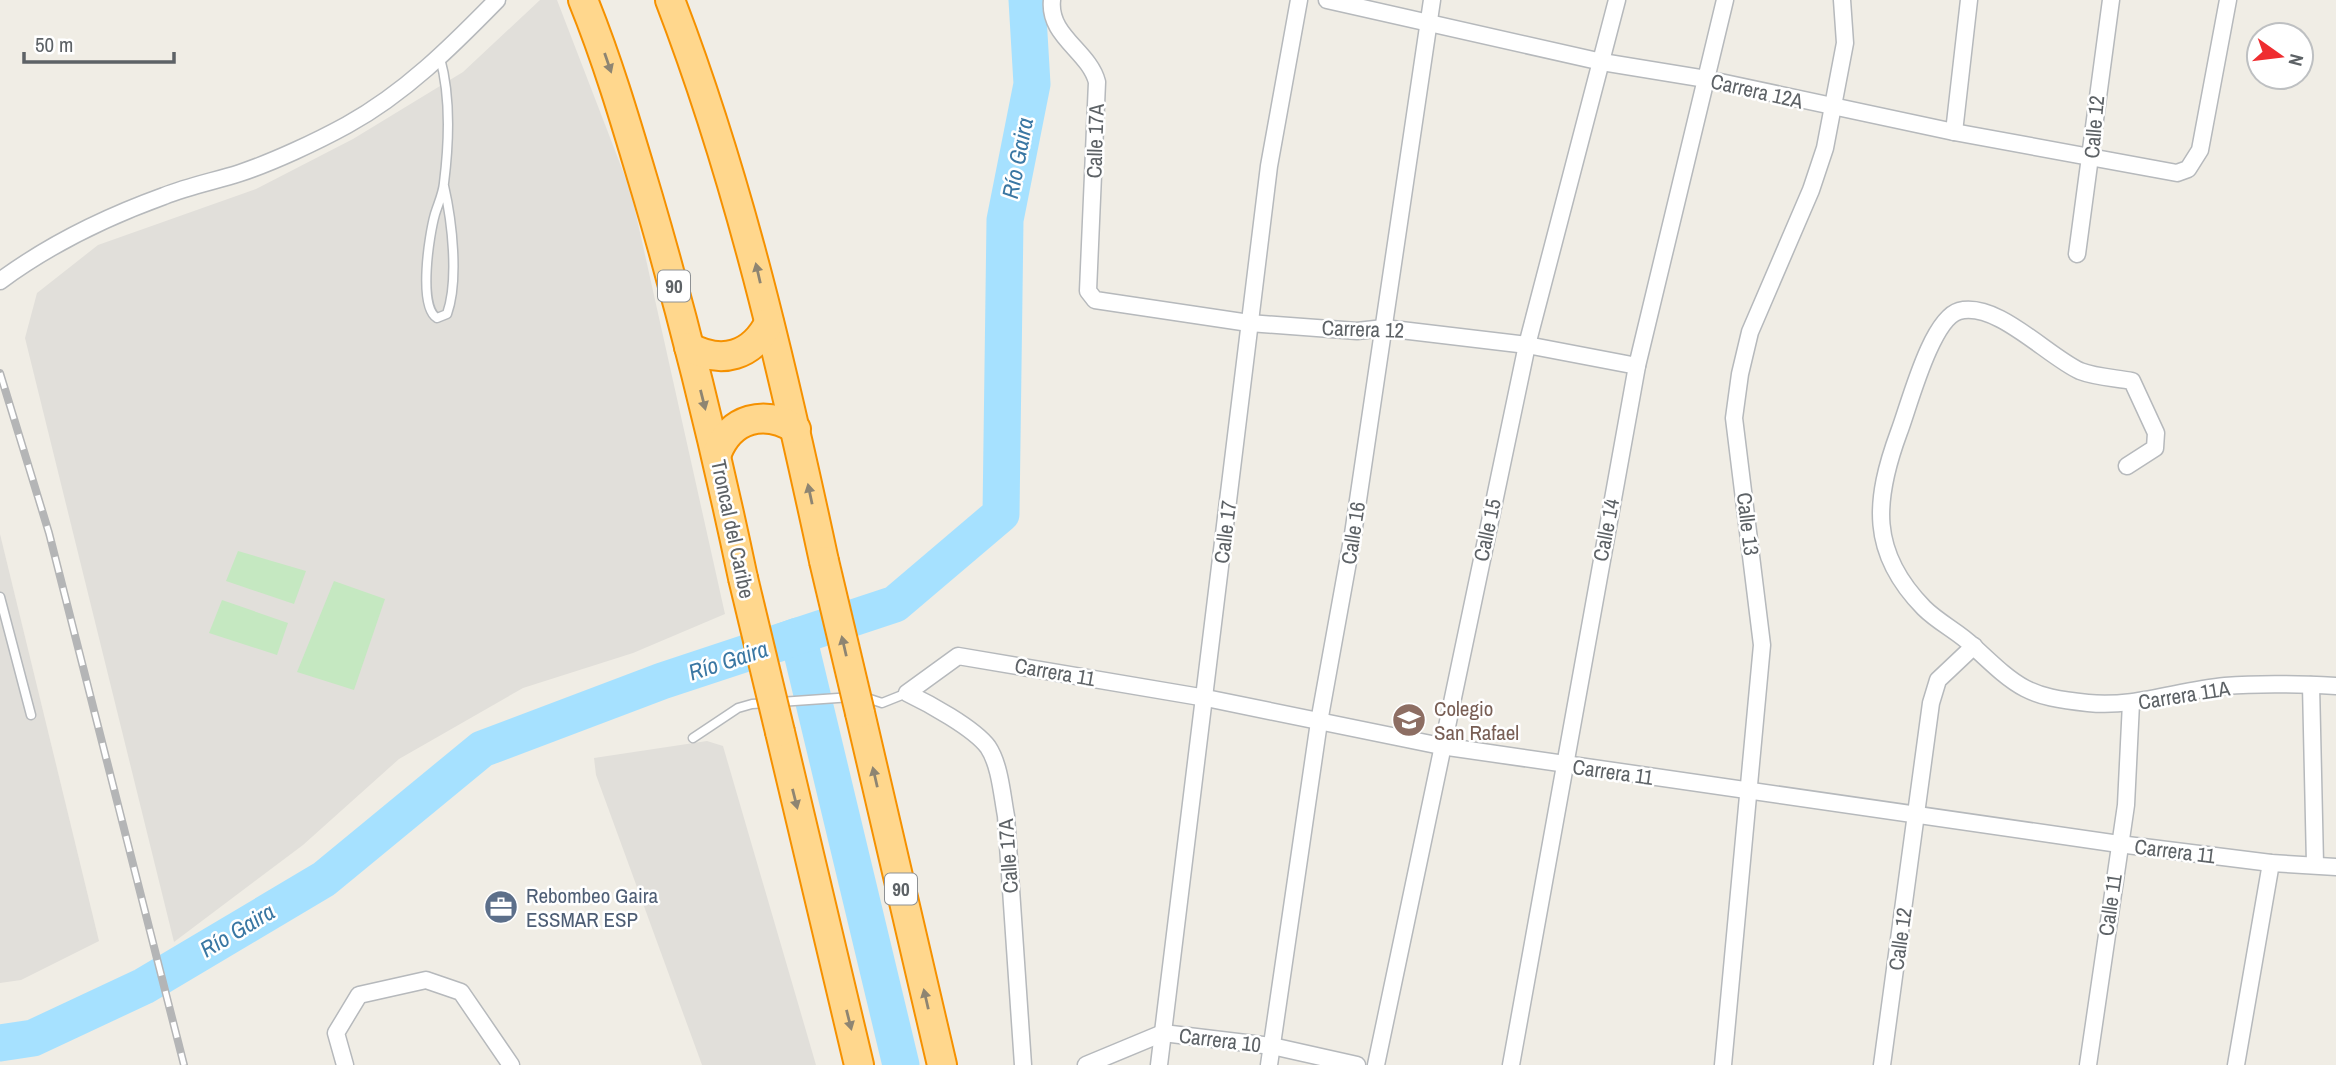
<svg xmlns="http://www.w3.org/2000/svg" width="2336" height="1065" font-family="'Archivo Narrow',sans-serif">
<style>
.industrial{fill:#e1dfda}
.green{fill:#c5e8c1}
.lines{fill:none;stroke-linecap:round;stroke-linejoin:round}
.river{stroke:#a6e1ff;stroke-width:37}
.lane-casing{stroke:#b6b9bc;stroke-width:11}
.street-casing{stroke:#b6b9bc;stroke-width:19}
.highway-casing{stroke:#f59100;stroke-width:32}
.lane{stroke:#fff;stroke-width:8}
.street{stroke:#fff;stroke-width:16}
.highway{stroke:#ffd78d;stroke-width:28}
.rail-casing{stroke:#b4b5b6;stroke-width:8}
.rail{stroke:#fff;stroke-width:5;stroke-dasharray:16;stroke-linecap:butt}
.highway-bridge-casing{stroke:#f59100;stroke-width:32;stroke-linecap:butt}
.highway-bridge{stroke:#ffd78d;stroke-width:28}
.oneway{fill:#8e8572}
.labels{text-anchor:middle;dominant-baseline:central;stroke-width:5;stroke-linejoin:round;paint-order:stroke}
.shield{fill:#fff;stroke:#8e9194;stroke-width:2}
.shield-label{font-size:19px;font-weight:bold;fill:#5d6266}
.street-label{font-size:21px;fill:#5d6266;stroke:#fff}
.education-label{font-size:21px;fill:#785e54;stroke:#fff;text-anchor:start}
.service-label{font-size:21px;fill:#4e5e75;stroke:#fff;text-anchor:start}
.water-label{font-size:23px;font-style:italic;fill:#3a77a3;stroke:#fff}
</style>
<rect width="100%" height="100%" fill="#f0ede5"/>
<!-- industrial -->
<g class="industrial">
<polygon points="540,0 557,0 631,192 725,614 633,653 523,688 399,759 303,845 174,942 25,338 37,293 98,245 256,189 353,139 463,72"/>
<polygon points="0,534 99,941 21,980 0,983"/>
<polygon points="707,741 723,746 816,1065 702,1065 596,775 594,758"/>
</g>
<!-- green -->
<g class="green">
<polygon points="238,551 306,571 294,604 226,581"/>
<polygon points="334,581 385,599 354,690 297,672"/>
<polygon points="222,600 288,623 277,655 209,633"/>
</g>
<g class="lines">
<!-- river -->
<g class="river">
<polyline points="776,644 798,636 901,1065"/>
<polyline points="0,1043 33,1038 144,986 324,879 482,749 662,681 895,604 1001,514 1005,220 1032,84 1027,0"/>
</g>
<!-- lane casing -->
<g class="lane-casing">
<g id="lane">
<path d="M440 58C451 97 449 143 444 183 443 194 438 204 435 214 429 235 418 307 437 318L447 314C459 280 452 221 444 186"/>
<polyline points="0,597 31,715"/>
<polyline points="864,697 882,703 907,693"/>
<polyline points="693,738 738,708 752,704 852,697"/>
</g>
</g>
<!-- street casing -->
<g class="street-casing">
<g id="street">
<path d="M1052 0C1048 36 1089 51 1097 82L1088 291 1095 300 1249 323 1357 331 1384 328 1527 345 1637 366"/>
<polyline points="1327,0 1602,62 1706,79 1954,132 2177,173 2188,169 2200,150 2228,0"/>
<polyline points="1954,132 1969,0"/>
<polyline points="2077,254 2111,0"/>
<path d="M0 281C50 244 106 217 164 196 189 186 215 181 240 173 273 162 316 142 347 125 405 93 451 47 497 0"/>
<path d="M2127 466 2155 448 2156 433 2132 381C2116 378 2095 377 2080 371 2047 356 1997 301 1959 311 1931 319 1909 406 1899 432 1874 500 1869 552 1924 608 1939 623 1959 632 1974 647 2018 688 2027 697 2088 703 2135 708 2179 690 2225 686 2261 683 2299 684 2336 686"/>
<polyline points="2311,685 2315,864"/>
<polyline points="345,1065 336,1033 359,995 426,980 461,992 511,1065"/>
<path d="M1023 1065 1006 816C1002 795 1000 765 988 747 974 728 928 703 907 693L958 656 1206 698 1441 746 2119 844 2271 863 2336 867"/>
<polyline points="1086,1065 1163,1033 1272,1046 1357,1065"/>
<polyline points="1159,1065 1269,166 1299,0"/>
<polyline points="1269,1065 1319,722 1353,534 1432,0"/>
<polyline points="1376,1065 1527,345 1617,0"/>
<polyline points="1511,1065 1637,366 1725,0"/>
<polyline points="1723,1065 1762,645 1734,418 1740,374 1750,332 1811,190 1825,148 1845,43 1842,0"/>
<polyline points="1882,1065 1931,703 1938,680 1974,646"/>
<polyline points="2088,1065 2126,805 2131,703"/>
<polyline points="2236,1065 2271,863"/>
</g>
</g>
<!-- highway casing -->
<g class="highway-casing">
<g id="highway">
<path d="M583 0C609 64 628 130 648 197 685 323 716 450 743 578"/>
<path d="M670 0C740 182 783 371 824 561"/>
<path d="M689 347C722 365 752 356 769 323"/>
<path d="M717 453C731 418 764 409 796 429"/>
<polyline points="860,713 942,1065"/>
<polyline points="780,732 859,1065"/>
</g>
</g>
<!-- lane -->
<use href="#lane" class="lane"/>
<!-- street -->
<use href="#street" class="street"/>
<!-- highway -->
<use href="#highway" class="highway"/>
<!-- rail casing -->
<g class="rail-casing">
<polyline id="rail" points="0,373 49,533 184,1065"/>
</g>
<!-- rail -->
<use href="#rail" class="rail"/>
<!-- highway-bridge casing -->
<g class="highway-bridge-casing">
<g id="highway-bridge">
<polyline points="824,561 860,713"/>
<polyline points="743,578 780,732"/>
</g>
</g>
<!-- highway-bridge -->
<use href="#highway-bridge" class="highway-bridge"/>
</g>
<!-- one-way arrows -->
<defs><path id="oneway-solid" d="M-6-.8H1V-3.2L6.5 0L1 3.2V.8H-6Z" transform="scale(1.75)"/></defs>
<g class="oneway">
<use href="#oneway-solid" transform="translate(608 63) rotate(71)"/>
<use href="#oneway-solid" transform="translate(758 273) rotate(-103)"/>
<use href="#oneway-solid" transform="translate(703 400) rotate(76)"/>
<use href="#oneway-solid" transform="translate(810 494) rotate(-102)"/>
<use href="#oneway-solid" transform="translate(844 646) rotate(-103)"/>
<use href="#oneway-solid" transform="translate(875 777) rotate(-103)"/>
<use href="#oneway-solid" transform="translate(795 799) rotate(76)"/>
<use href="#oneway-solid" transform="translate(926 999) rotate(-103)"/>
<use href="#oneway-solid" transform="translate(849 1020) rotate(76)"/>
</g>
<!-- icons -->
<defs>
<g id="school-disc" transform="scale(1.75)"><circle r="9.5" fill="#8d6e63" stroke="#fff"/><path d="M0-5L7-2L0 1L-7-2ZM-4 1L0 2.5L4 1V4Q0 6-4 4Z" fill="#fff"/></g>
<g id="office-disc" transform="scale(1.75)"><circle r="9.5" fill="#5c6f8a" stroke="#fff"/><path d="M-6-3h4V-5.5h4V-3h4V5H-6ZM-1-4.5V-3h2v-1.5ZM-6 0V1H6V0Z" fill="#fff"/></g>
</defs>
<g fill-rule="evenodd">
<use href="#school-disc" x="1409" y="720"/>
<use href="#office-disc" x="501" y="907"/>
</g>
<g class="labels">
<!-- shield labels -->
<g class="shield">
<rect x="658" y="270.5" width="32" height="31" rx="5"/>
<rect x="885" y="873.5" width="32" height="31" rx="5"/>
</g>
<g class="shield-label">
<text x="674" y="286">90</text>
<text x="901" y="889">90</text>
</g>
<!-- street labels -->
<g class="street-label">
<text transform="translate(1757 91) rotate(13)">Carrera 12A</text>
<text transform="translate(2094 127) rotate(-85)">Calle 12</text>
<text transform="translate(1095 141) rotate(-88)">Calle 17A</text>
<text transform="translate(1363 329) rotate(2)">Carrera 12</text>
<text transform="translate(1748 524) rotate(83)">Calle 13</text>
<text transform="translate(733 529) rotate(78)">Troncal del Caribe</text>
<text transform="translate(1487 530) rotate(-78)">Calle 15</text>
<text transform="translate(1606 530) rotate(-79)">Calle 14</text>
<text transform="translate(1225 532) rotate(-83)">Calle 17</text>
<text transform="translate(1353 533) rotate(-81)">Calle 16</text>
<text transform="translate(1055 672) rotate(10)">Carrera 11</text>
<text transform="translate(2184 695) rotate(-9)">Carrera 11A</text>
<text transform="translate(1613 772) rotate(8)">Carrera 11</text>
<text transform="translate(2175 851) rotate(7)">Carrera 11</text>
<text transform="translate(1008 856) rotate(-94)">Calle 17A</text>
<text transform="translate(2110 905) rotate(-82)">Calle 11</text>
<text transform="translate(1900 939) rotate(-82)">Calle 12</text>
<text transform="translate(1220 1040) rotate(7)">Carrera 10</text>
</g>
<!-- education labels -->
<g class="education-label">
<text x="1434" y="708">Colegio<tspan x="1434" dy="24">San Rafael</tspan></text>
</g>
<!-- service labels -->
<g class="service-label">
<text x="526" y="895">Rebombeo Gaira<tspan x="526" dy="24">ESSMAR ESP</tspan></text>
</g>
<!-- water labels -->
<g class="water-label">
<text transform="translate(1017 158) rotate(-79)">Río Gaira</text>
<text transform="translate(728 660) rotate(-18)">Río Gaira</text>
<text transform="translate(237 930) rotate(-31)">Río Gaira</text>
</g>
</g>
<!-- north arrow -->
<g transform="translate(2280 56) rotate(104)"><circle r="33" fill="#ffffff" stroke="#bec0c2" stroke-width="2"/>
<path d="M0-5L12 26L0 18L-12 26Z" fill="#ef2d30"/>
<text y="-10" font-size="19" font-weight="bold" text-anchor="middle" fill="#5d6266">N</text>
</g>
<!-- scale -->
<path d="M24 52v10h150v-10" fill="none" stroke="#5d6266" stroke-width="3.5"/>
<text x="35" y="52" font-size="21" fill="#5d6266" stroke="#ffffff" stroke-width="5" paint-order="stroke">50 m</text>
</svg>
